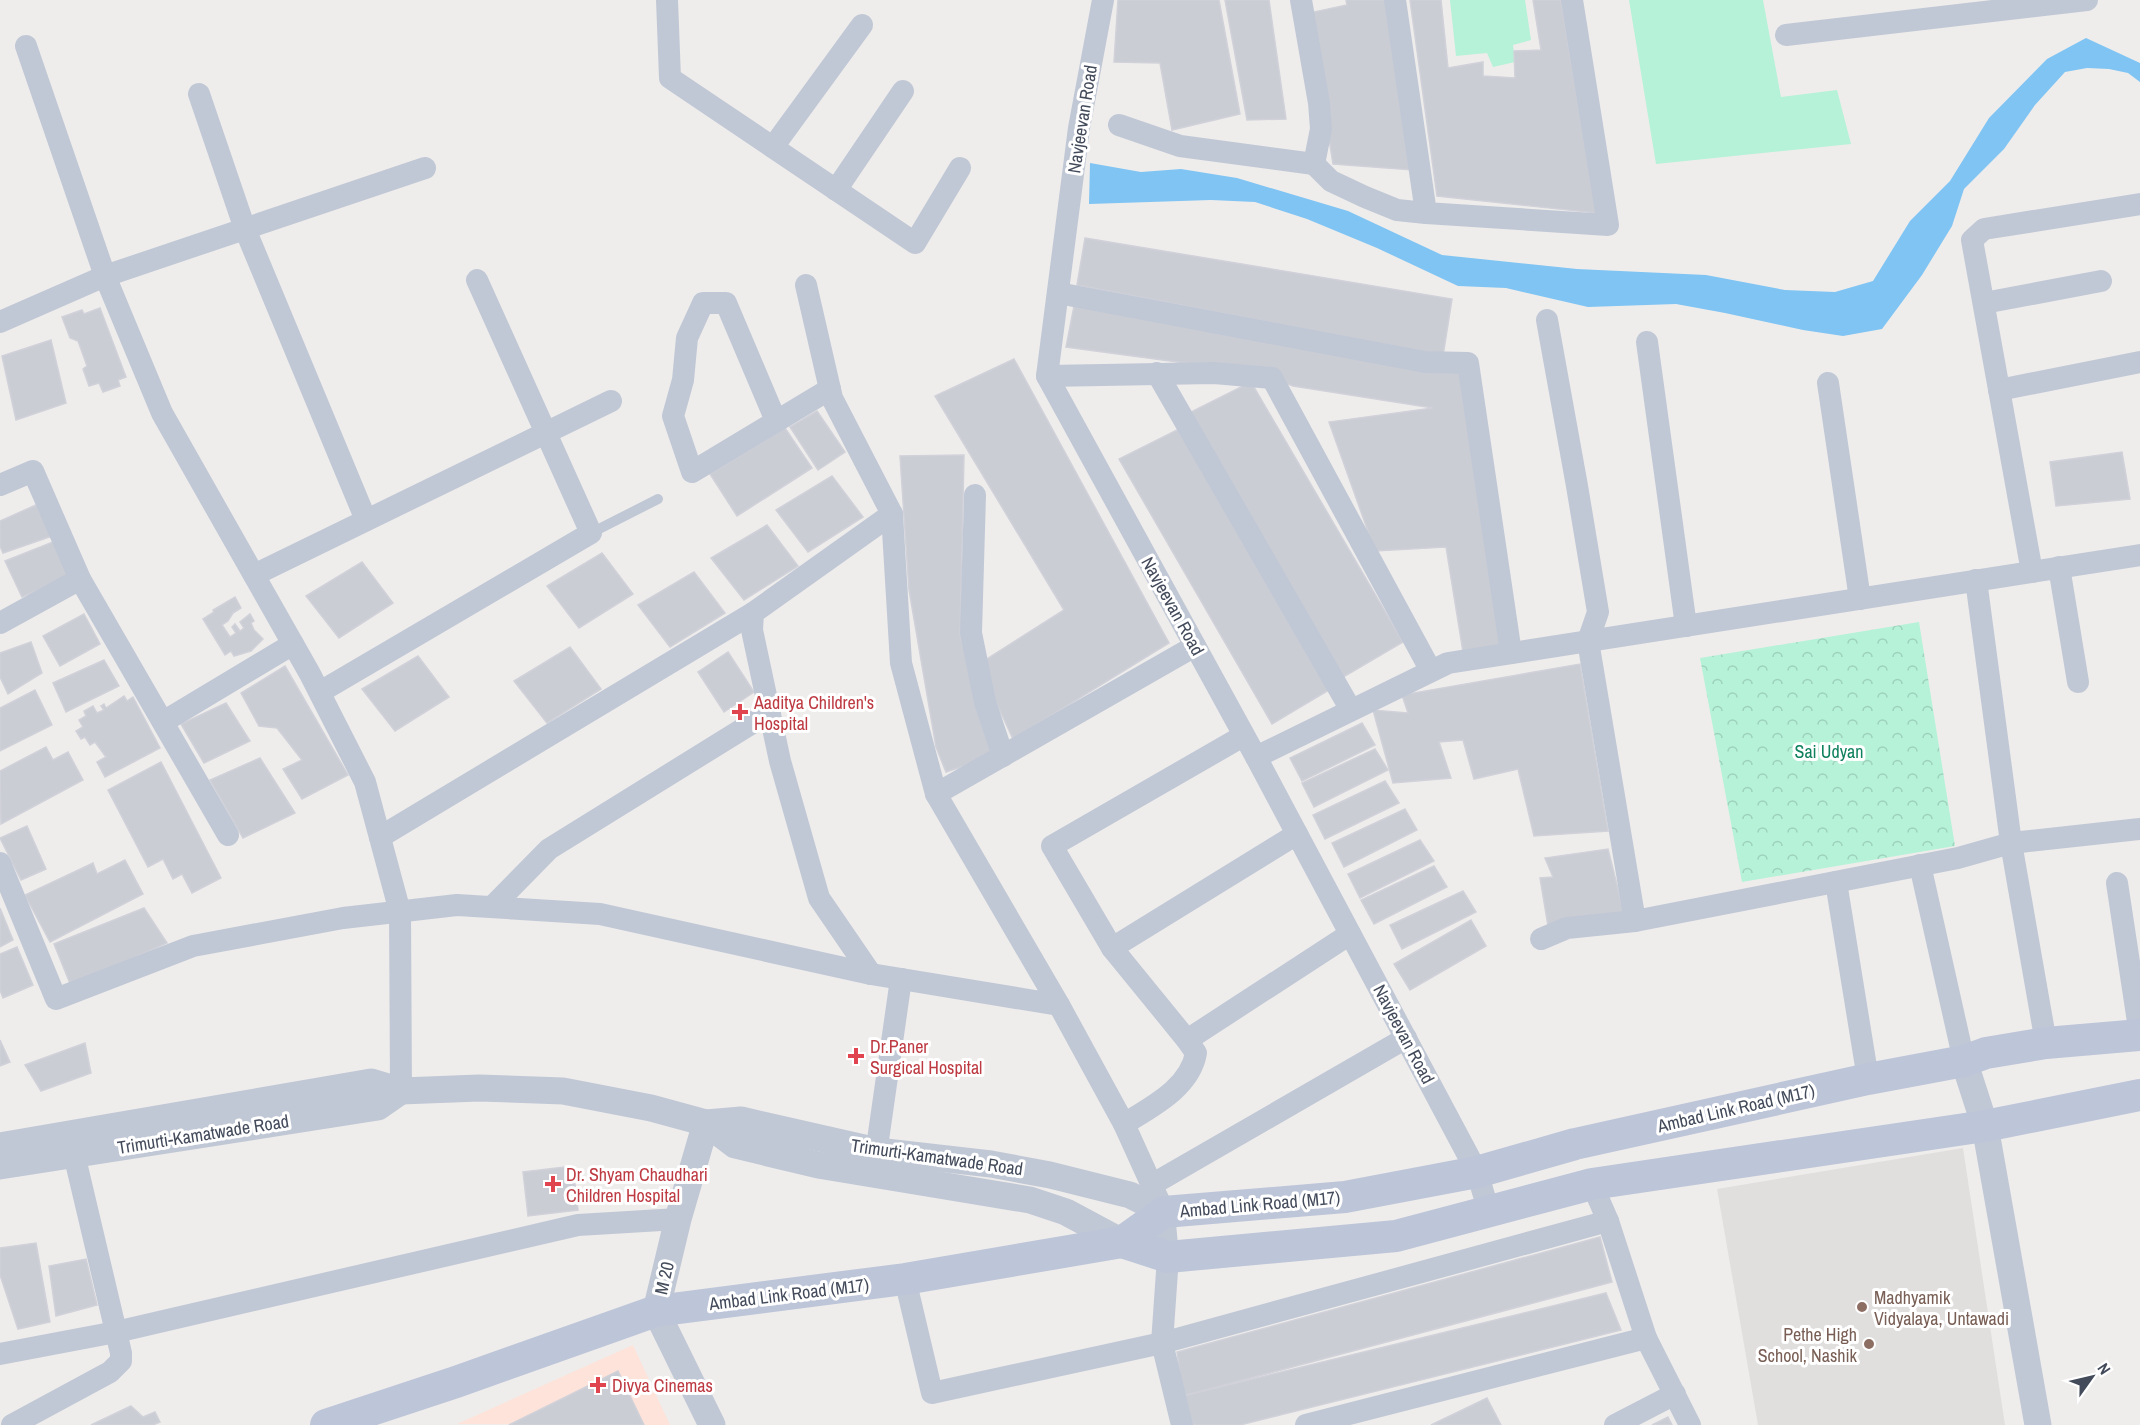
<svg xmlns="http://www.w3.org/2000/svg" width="2140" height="1425" font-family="'Archivo Narrow',sans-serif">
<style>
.education{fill:#e1dede}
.medical{fill:#fde3d9}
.grass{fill:#b5f2d8}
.park{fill:url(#park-crowns)}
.water{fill:#7fc4f3}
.building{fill:#cbcdd5;stroke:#d0d1d9;stroke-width:1.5}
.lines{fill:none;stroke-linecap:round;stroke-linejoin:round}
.service{stroke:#c1c8d5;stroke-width:10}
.minor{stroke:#c1c8d5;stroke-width:22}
.tertiary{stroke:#c1c8d5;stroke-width:27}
.secondary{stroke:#bdc5d8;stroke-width:32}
.health-dot{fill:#e0444e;stroke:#fff;stroke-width:2}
.education-dot{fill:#8d6e63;stroke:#fff;stroke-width:2}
.labels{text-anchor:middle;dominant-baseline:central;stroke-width:6;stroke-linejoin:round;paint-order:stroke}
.street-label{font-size:18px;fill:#434b5b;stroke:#fff}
.health-label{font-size:18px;fill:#be3a42;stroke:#fff;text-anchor:start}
.park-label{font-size:18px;fill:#0f815e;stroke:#fff}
.education-label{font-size:18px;fill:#785e54;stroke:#fff;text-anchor:start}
</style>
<defs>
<pattern id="park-crowns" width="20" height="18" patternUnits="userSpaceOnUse" patternTransform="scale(1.5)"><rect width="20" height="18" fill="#b5f2d8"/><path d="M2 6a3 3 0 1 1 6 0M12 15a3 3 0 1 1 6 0" fill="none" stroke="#9dd1bc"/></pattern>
</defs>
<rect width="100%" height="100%" fill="#efedec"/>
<!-- education -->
<polygon class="education" points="1963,1148 2005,1425 1758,1425 1717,1189"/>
<!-- medical -->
<polygon class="medical" points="633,1345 670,1425 457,1424"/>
<!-- grass -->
<g class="grass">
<polygon points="1450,0 1525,0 1531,40 1513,45 1515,62 1493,67 1487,53 1456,56"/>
<polygon points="1629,0 1763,0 1781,97 1837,90 1851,144 1656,164"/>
</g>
<!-- park -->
<polygon class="park" points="1919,622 1955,846 1742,882 1700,658"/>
<!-- water -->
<polygon class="water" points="2086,38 2140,63 2140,82 2128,73 2109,69 2087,68 2065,72 2035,105 2004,149 1964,189 1952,226 1922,275 1882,329 1843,336 1803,330 1725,313 1676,304 1588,307 1506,288 1458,286 1377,248 1307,219 1255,202 1211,200 1089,204 1090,163 1141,172 1181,169 1237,178 1348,211 1442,255 1577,269 1706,275 1785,290 1835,292 1873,281 1910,221 1950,181 1989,118 2047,59"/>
<!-- building -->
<g class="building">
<polygon points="1118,0 1219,0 1240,114 1172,130 1160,63 1114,62"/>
<polygon points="1225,0 1269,0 1286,119 1247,120"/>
<polygon points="1346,0 1387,0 1413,170 1333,164 1309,13 1347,5"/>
<polygon points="1410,0 1441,0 1448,68 1483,62 1483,76 1515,78 1514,51 1541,50 1533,0 1561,0 1596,213 1437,196"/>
<polygon points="1085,238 1452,299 1443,356 1077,285"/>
<polygon points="1074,306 1463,368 1505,645 1463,652 1446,547 1375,551 1329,422 1433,408 1293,386 1260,373 1066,347"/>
<polygon points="100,308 126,377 118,380 120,386 103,392 99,383 89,386 83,369 87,366 78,341 70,338 62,317 82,310 84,314"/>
<polygon points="51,340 66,403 16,420 2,356"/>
<polygon points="1014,359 1169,643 1013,739 995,700 982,662 1064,610 935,396"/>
<polygon points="1251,382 1403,642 1340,679 1187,414"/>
<polygon points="817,411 845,452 818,470 790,427"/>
<polygon points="1183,427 1334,687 1272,724 1119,459"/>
<polygon points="785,428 812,468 737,516 710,474"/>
<polygon points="2122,452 2130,499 2056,506 2050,462"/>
<polygon points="964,455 960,635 993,756 946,772 936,747 909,590 900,456"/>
<polygon points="832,476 863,517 808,552 776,510"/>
<polygon points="36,505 52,536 3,553 0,546 0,521"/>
<polygon points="767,525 798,566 744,600 711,558"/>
<polygon points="53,542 69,577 22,597 5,561"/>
<polygon points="602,553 633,594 579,628 547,586"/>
<polygon points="362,562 393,603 339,638 306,596"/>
<polygon points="694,572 725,613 670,647 638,605"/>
<polygon points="235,597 241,608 233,613 228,621 222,625 230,637 236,633 232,627 235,624 240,631 244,628 240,622 250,614 254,621 251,623 254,630 263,639 251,651 234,656 231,651 225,655 203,619 214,612 213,610"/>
<polygon points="84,614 100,644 60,666 43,636"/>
<polygon points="31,642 42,673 8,694 0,677 0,653"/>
<polygon points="570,647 601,689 547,723 514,681"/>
<polygon points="728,652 754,692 724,712 698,672"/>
<polygon points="418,656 449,697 395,731 362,689"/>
<polygon points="104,660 119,686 66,712 53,683"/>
<polygon points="1580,664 1608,831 1534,836 1518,769 1474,779 1463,740 1439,742 1451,778 1393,783 1373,710 1408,713 1402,695"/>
<polygon points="285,666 348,775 302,799 283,769 302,760 277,728 259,726 241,693"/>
<polygon points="35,690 52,725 0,751 0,708"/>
<polygon points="124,696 127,701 133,697 160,748 105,777 97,762 106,757 95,742 90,745 85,737 81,739 76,731 83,727 79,720 86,716 84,711 93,706 97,713 104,710 101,706 104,704 106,708"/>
<polygon points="226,703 250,741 204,763 181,724"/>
<polygon points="1362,723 1375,745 1302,781 1290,758"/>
<polygon points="46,747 53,760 68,752 83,780 1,824 0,771"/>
<polygon points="1375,749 1388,770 1314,807 1302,783"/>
<polygon points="260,758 295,813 243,838 210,780"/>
<polygon points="161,762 221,878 192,893 182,874 173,879 163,859 148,867 108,790"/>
<polygon points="1385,781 1399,803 1325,839 1313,815"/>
<polygon points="1405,809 1417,830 1344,867 1332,843"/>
<polygon points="27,826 46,869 21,880 0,838"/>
<polygon points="1420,840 1434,861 1360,898 1348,874"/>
<polygon points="1608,849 1624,913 1548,926 1540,878 1553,877 1545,858"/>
<polygon points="125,860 143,894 50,942 25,895 93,863 97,874"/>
<polygon points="1434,866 1447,887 1374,924 1361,900"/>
<polygon points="1463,891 1476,912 1402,949 1390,925"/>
<polygon points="0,908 13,940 0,947"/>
<polygon points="144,908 167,943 71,986 54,944"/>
<polygon points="1471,920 1486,946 1410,990 1394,964"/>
<polygon points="17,947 33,985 3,998 0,990 0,954"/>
<polygon points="0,1040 10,1062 0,1066"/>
<polygon points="85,1043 91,1073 41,1091 25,1065"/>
<polygon points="573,1166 578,1210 528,1216 523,1172"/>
<polygon points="1600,1237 1612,1282 1183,1396 1177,1352"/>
<polygon points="36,1243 50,1322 18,1329 0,1275 0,1248"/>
<polygon points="86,1259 97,1305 56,1316 49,1266"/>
<polygon points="1606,1293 1621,1330 1240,1425 1193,1425 1183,1396"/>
<polygon points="618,1371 644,1425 509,1425"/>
<polygon points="1487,1398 1501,1425 1431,1425"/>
<polygon points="131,1406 143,1417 155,1412 160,1422 153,1425 91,1425"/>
<polygon points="1668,1417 1672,1425 1652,1425"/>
</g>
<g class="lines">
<!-- service -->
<polyline class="service" points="591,533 658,499"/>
<!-- minor -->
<g class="minor">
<polyline points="667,0 670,78 915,243 960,168"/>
<polyline points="1103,0 1079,128 1047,376 1256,757 1477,1172 1489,1212"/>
<polyline points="1395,0 1426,213 1608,225 1572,0"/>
<polyline points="1786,35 2087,0"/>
<polyline points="26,46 105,276 162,413 310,674 365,782 400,912 401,1091"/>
<polyline points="199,94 245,229 366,520"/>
<polyline points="1119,125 1180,146 1314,164 1321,129 1319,103 1301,0"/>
<polyline points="773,147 862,25"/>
<polyline points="1314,164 1331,181 1365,197 1397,210 1426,213"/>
<polyline points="836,190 903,91"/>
<polyline points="806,285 832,398 892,514 753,613 752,630 780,761 819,898 871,974"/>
<polyline points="1058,293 1425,362 1468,363 1511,653"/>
<polyline points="1984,303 2101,281"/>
<polyline points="1547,320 1577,486 1598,612 1588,641 1635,921 1958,858 2011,843 2140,829"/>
<polyline points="0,322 105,276 425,168"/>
<polyline points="1647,342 1686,626"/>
<polyline points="1157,373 1351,710"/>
<polyline points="1047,376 1214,373 1272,378 1431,671"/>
<polyline points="1828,383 1860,599"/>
<polyline points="1999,390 2140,362"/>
<polyline points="776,421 726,303 703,303 687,338 683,380 673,416 692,472 830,389"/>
<polyline points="0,485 33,471 80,579 228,835"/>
<polyline points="975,495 971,633 985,702 1003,756"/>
<polyline points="892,514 901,663 936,794"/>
<polyline points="2059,567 2078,682"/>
<polyline points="2032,572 1972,240 1984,229 2140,204"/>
<polyline points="254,575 611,401"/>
<polyline points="1976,580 2011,843 2046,1043"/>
<polyline points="0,623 80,579"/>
<polyline points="320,692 591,533 477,280"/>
<polyline points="163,722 293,644"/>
<polyline points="1243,736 1052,846 1112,948 1187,1040 1350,934"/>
<polyline points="1256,757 1448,663 2140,555"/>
<polyline points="380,837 753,613"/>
<polyline points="0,863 56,999 193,946 343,918 457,905 600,914 871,974 1059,1005 936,794 1195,646"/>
<polyline points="1920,865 1964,1061"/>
<polyline points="1836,882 1868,1079"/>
<polyline points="2117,883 2140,1035"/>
<polyline points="492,907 549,849 770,712"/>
<polyline points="1541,939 1567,928 1635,921"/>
<polyline points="1112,948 1297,834"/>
<polyline points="1059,1005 1124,1124 1164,1212 1168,1257 1162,1343 1182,1425"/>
<path d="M1124 1124C1151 1107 1190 1088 1196 1053L1187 1040"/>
<polyline points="874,1168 901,979"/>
<polyline points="1153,1184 1406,1038"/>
<polyline points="1592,1184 1608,1221 1646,1338"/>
<polyline points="905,1279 932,1393 1162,1343 1608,1221"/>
<polyline points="0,1354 116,1332 578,1225 678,1219"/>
<polyline points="12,1425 110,1372 121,1361 121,1353 74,1154"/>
<polyline points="1306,1425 1646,1338 1690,1425"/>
<polyline points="1615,1425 1675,1394"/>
</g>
<!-- tertiary -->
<g class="tertiary">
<polyline points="1964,1061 1985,1126 2038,1425"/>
<polyline points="706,1123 735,1145 818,1165 1030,1200 1066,1212 1122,1242"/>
<polyline points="706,1123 678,1219 656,1311 712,1425"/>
<polyline points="0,1146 371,1082 401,1091 479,1088 563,1091 651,1108 706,1123 741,1120 877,1151 991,1164 1050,1175 1130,1195 1164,1212"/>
<polyline points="0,1166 378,1107 401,1091"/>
</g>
<!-- secondary -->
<g class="secondary">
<polyline points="1122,1242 1168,1257 1396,1236 1592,1184 1985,1126 2140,1095"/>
<polyline points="326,1425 456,1382 656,1311 905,1279 1122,1242 1164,1212 1345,1197 1477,1172 1575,1144 1868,1079 1964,1061 1986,1053 2046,1043 2140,1035"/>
</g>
</g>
<!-- markers -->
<g class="health-dot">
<path d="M737 703h6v6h6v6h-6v6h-6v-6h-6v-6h6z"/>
<path d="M853 1047h6v6h6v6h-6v6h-6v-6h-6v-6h6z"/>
<path d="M550 1175h6v6h6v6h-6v6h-6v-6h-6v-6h6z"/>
<path d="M595 1376h6v6h6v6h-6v6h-6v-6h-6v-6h6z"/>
</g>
<g class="education-dot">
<circle cx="1862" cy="1307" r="6"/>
<circle cx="1869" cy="1344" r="6"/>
</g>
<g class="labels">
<!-- street labels -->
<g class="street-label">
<text transform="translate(1082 119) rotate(-81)">Navjeevan Road</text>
<text transform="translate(1173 606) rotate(61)">Navjeevan Road</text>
<text transform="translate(1404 1034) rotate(62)">Navjeevan Road</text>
<text transform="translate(1736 1108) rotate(-13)">Ambad Link Road (M17)</text>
<text transform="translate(203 1134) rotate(-9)">Trimurti-Kamatwade Road</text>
<text transform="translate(937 1157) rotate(8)">Trimurti-Kamatwade Road</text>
<text transform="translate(1260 1204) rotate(-5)">Ambad Link Road (M17)</text>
<text transform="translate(664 1278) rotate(-77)">M 20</text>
<text transform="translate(789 1294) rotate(-7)">Ambad Link Road (M17)</text>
</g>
<!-- health labels -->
<g class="health-label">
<text x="754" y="702">Aaditya Children's<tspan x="754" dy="21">Hospital</tspan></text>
<text x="870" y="1046">Dr.Paner<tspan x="870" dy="21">Surgical Hospital</tspan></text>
<text x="566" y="1174">Dr. Shyam Chaudhari<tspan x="566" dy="21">Children Hospital</tspan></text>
<text x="612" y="1385">Divya Cinemas</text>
</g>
<!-- park labels -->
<g class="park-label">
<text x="1829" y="751">Sai Udyan</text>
</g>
<!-- education labels -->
<g class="education-label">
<text x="1874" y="1297">Madhyamik<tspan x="1874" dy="21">Vidyalaya, Untawadi</tspan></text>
<text x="1857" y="1334" text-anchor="end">Pethe High<tspan x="1857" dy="21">School, Nashik</tspan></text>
</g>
</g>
<!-- north arrow -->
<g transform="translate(2092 1377) rotate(56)" stroke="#ffffff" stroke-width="4.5" paint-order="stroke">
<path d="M0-4.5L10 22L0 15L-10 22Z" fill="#434b5b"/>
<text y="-9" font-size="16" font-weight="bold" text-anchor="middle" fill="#434b5b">N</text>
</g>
</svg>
